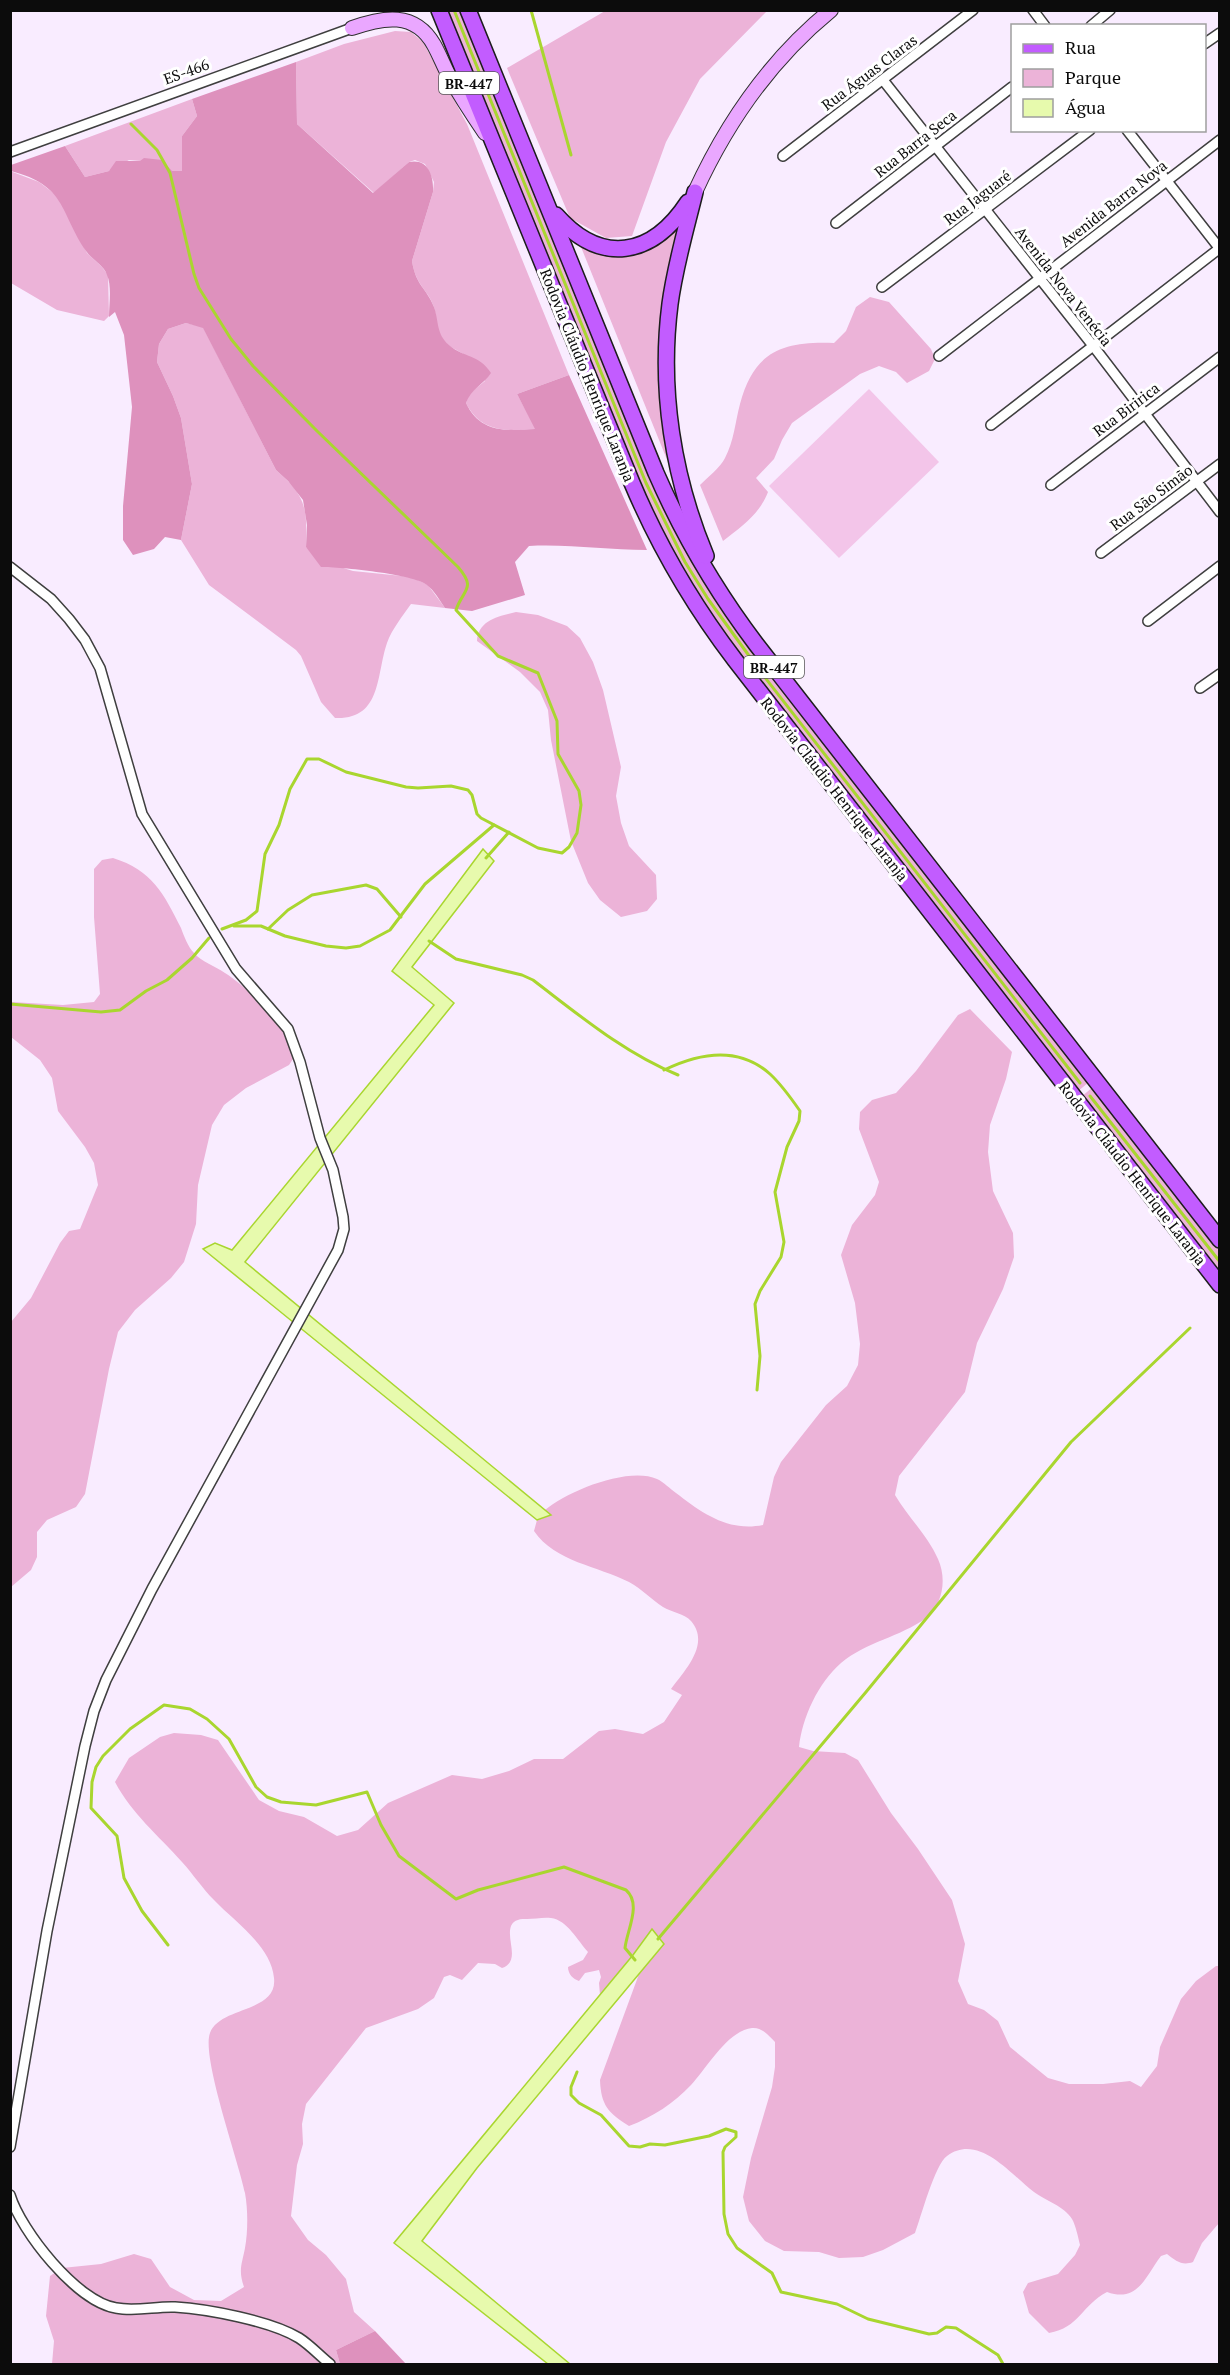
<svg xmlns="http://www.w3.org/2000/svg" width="1230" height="2375" font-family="'PT Serif',serif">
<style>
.green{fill:#ecb3d8}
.forest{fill:#de91bd}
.pitch{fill:#f3c5e9}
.water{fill:#e7faad;stroke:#a9d62f;stroke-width:1.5}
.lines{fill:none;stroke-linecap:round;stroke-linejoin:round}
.stream{stroke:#a9d62f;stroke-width:3}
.street-casing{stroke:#3f3f3f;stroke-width:12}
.secondary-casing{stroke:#2e2e2e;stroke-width:16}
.primary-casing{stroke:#1d1d1d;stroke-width:18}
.street{stroke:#fff;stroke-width:9}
.secondary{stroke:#eaa7ff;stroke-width:14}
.primary{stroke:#c25cff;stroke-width:15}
.labels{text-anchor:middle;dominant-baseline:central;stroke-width:6;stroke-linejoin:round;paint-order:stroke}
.shield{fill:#fff;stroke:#555;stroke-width:1.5}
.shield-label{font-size:14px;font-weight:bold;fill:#0c0c0c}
.street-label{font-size:15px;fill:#0c0c0c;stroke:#fff}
</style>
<rect width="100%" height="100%" fill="#f9ecff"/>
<!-- green -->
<g class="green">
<polygon points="445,11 462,11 675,528 1089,1082 1077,1092 722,634 661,535"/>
<polygon points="605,11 767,11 700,79 666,142 632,236 606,238 570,218 507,68"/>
<path d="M395 31 411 32 423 42 467 124 569 375 517 394 536 429C507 431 481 433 466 403L469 394 485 381C479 373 473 361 465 355 457 350 449 347 442 339 435 329 437 318 434 307 427 288 416 286 412 261L433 192 434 182 425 164 415 160 409 162 374 193 297 124 296 62 344 44Z"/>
<polygon points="192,99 197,116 182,136 182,171 172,171 140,161 129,160 109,171 85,177 65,146"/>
<polygon points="10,171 39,182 56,195 62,203 87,253 102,267 108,275 109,316 104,321 57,310 11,283"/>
<path d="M682 224C675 260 664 297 660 333 655 382 666 429 674 477L579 242 658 243Z"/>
<path d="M870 297 889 302 931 349 935 359 929 371 907 383 896 372 879 366 860 374 792 423 782 440 774 459 756 478 768 492C759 515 742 526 723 541L700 485C708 477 720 468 725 458 734 441 735 423 740 404 754 351 783 341 834 343L846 331 856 307Z"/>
<path d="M186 323 203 327 276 470C307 497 307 508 306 547L340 567 353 571 412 577 428 585 445 608 411 604C402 617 392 629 387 643 376 675 382 720 335 718L321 702 301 656 296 650 209 585 181 540 192 484 181 418 173 396 157 362 159 344 168 329Z"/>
<path d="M516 612 538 615 567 626 580 638 593 662 603 690 621 767 616 796 621 823 629 846 656 875 657 899 647 911 621 917 600 900 588 883 571 841 551 740 548 710 540 692 520 672 477 641C478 620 499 616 516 612Z"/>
<path d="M113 858C152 870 164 894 181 928 184 936 188 947 194 953 202 962 215 966 225 973 250 989 288 1028 295 1056L289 1065 246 1088 224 1105 212 1125 198 1185 196 1224 184 1262 171 1278 135 1310 118 1332 109 1369 85 1494 76 1507 47 1520 37 1532V1557L31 1570 11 1587V1322L31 1298 60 1243 69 1231 80 1229 98 1185 94 1163 85 1147 58 1111 52 1078 40 1060 11 1037V1002L63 1005 94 1002 100 994 94 917V869L102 860Z"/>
<path d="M970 1009 1012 1052 1006 1079 990 1125 988 1152 993 1191 1013 1233 1014 1257 1003 1289 977 1343 965 1392 899 1476 895 1495C908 1517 928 1536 938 1559 947 1579 943 1604 926 1618 900 1637 866 1642 841 1663 818 1683 802 1718 799 1747L813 1751 845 1753 858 1760 891 1813 918 1849 952 1900 965 1944 958 1981 968 2004 984 2010 998 2021 1010 2047 1048 2078 1069 2084H1103L1130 2081 1141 2087 1157 2066 1160 2047 1181 1999 1196 1981 1216 1966H1219V2223L1202 2243 1193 2262C1182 2266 1176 2261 1167 2254L1161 2256C1145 2277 1138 2303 1107 2292 1082 2305 1079 2328 1049 2333L1029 2313 1023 2292 1028 2283 1058 2274 1075 2255 1080 2245C1078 2237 1076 2226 1072 2219 1065 2207 1045 2200 1034 2192 1012 2176 979 2132 947 2156 935 2164 921 2217 915 2233L883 2250 863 2257 839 2258 819 2252 784 2251 765 2241 749 2221 743 2197 751 2158 772 2087 775 2067V2042C768 2035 762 2027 752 2028 727 2031 707 2068 691 2085 674 2103 653 2117 629 2126 608 2113 601 2105 600 2080L639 1974 664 1944 652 1929 633 1955 600 1995 599 1983 601 1977 599 1970 585 1973 579 1981C573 1979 568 1974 568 1967L583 1960 588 1952C578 1941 567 1920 551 1918 543 1917 535 1919 527 1919 521 1919 514 1919 511 1926 506 1940 521 1961 502 1968L495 1964 478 1963 462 1980 450 1975 444 1977 434 1998 418 2009 366 2028 306 2104 302 2124 303 2144 297 2165 291 2216 308 2240 326 2255 346 2279 354 2312 375 2331 336 2350 340 2364H52L54 2341 46 2316 50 2276 62 2268 101 2264 134 2254 151 2259 170 2287 194 2300 221 2301 244 2287C238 2270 242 2264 245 2248 248 2231 248 2210 245 2193 239 2162 201 2057 210 2033 220 2006 278 2013 274 1978 271 1946 235 1922 214 1900 202 1888 193 1874 182 1862 158 1835 132 1814 115 1782L129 1758 160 1737 174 1733 201 1735 218 1740 259 1800 279 1811 304 1817 337 1836 358 1830 388 1803 452 1775 482 1779 509 1771 534 1759H563L599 1731 615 1729 643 1734 664 1722 682 1695 671 1689C684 1671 711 1644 691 1621 685 1614 671 1612 663 1607 651 1599 642 1589 629 1582 598 1566 555 1562 534 1531L537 1520 551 1515 545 1510C567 1491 629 1466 657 1479 664 1482 670 1489 676 1493 702 1513 728 1532 763 1525L774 1477 781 1462 826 1405 847 1386 858 1365 860 1344 855 1303 841 1255 852 1225 875 1195 879 1182 859 1129 860 1112 872 1100 896 1093 916 1071 958 1015Z"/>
<polygon points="1093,1087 1219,1250 1219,1275 1081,1097"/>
</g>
<!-- forest -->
<g class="forest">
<path d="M296 62 297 124 373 193 409 162C428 158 434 176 433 192L412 261C416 286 426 287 434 307 439 321 436 334 449 345 464 358 479 354 491 373 483 385 471 389 466 403 480 433 506 431 535 429L517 394 569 375 647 550C607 550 569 544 529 546L515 562 525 595 472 611 445 608C440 601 434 590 427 585 414 574 340 567 321 567L306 547 307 525 303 500 288 481 276 470 203 328 186 323 168 329 159 344 157 362 173 396 181 418 192 484 181 540 165 537 154 549 133 555 123 540V506L132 407 124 335 115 312 109 317C109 305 112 286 107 275 104 265 92 260 86 251 59 211 67 186 11 171V165L65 146 85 177 109 171 116 161H140L144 158 162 160 172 171H182V136L197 116 192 99Z"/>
<polygon points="375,2331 406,2364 340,2364 336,2350"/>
</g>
<!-- pitch -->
<polygon class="pitch" points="869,389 939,462 839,558 769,486"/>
<!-- water -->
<g class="water">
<polygon points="483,849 494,861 412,967 454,1003 245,1262 551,1515 537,1520 203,1249 215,1243 232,1250 434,1005 392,971"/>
<polygon points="652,1929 664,1944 477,2168 422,2241 570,2364 548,2364 394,2243 633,1955"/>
</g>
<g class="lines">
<!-- stream -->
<g class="stream">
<polyline points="454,10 646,483 685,562 708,599 760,671 1080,1083"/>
<polyline points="531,10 571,155"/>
<path d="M131 124 157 150 170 173 194 274 199 288 231 339 253 366 317 431 458 567C477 589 463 589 456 610L498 656 538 673 557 721 558 754 579 791 581 805 577 833 569 847 562 853 538 848 481 818 477 814 472 795 468 790 451 786 418 788 406 787 346 772 319 759H307L290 789 279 825 265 854 257 911 246 920 222 929"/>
<polyline points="486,858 509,832"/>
<polyline points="234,926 261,926 285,936 326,946 346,948 360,946 390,930 425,884 494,825"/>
<polyline points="268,929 288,910 312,895 366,885 377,889 401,917"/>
<path d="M429 941 456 959 522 975 533 980C579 1015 624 1053 678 1075"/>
<polyline points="10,1004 101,1012 120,1010 146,991 167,980 192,958 209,938"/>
<path d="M664 1070C699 1053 739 1046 770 1074 782 1085 791 1098 800 1111L799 1121 787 1147 775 1192 784 1242 781 1257 760 1291 755 1304 760 1356 757 1390"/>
<polyline points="1090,1096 1220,1262"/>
<polyline points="658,1939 866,1692 1071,1442 1190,1328"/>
<path d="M168 1945 142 1911 124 1878 117 1836 91 1808 92 1782 96 1767 103 1756 130 1729 164 1705 190 1709 207 1719 229 1739 256 1787 267 1797 281 1802 316 1805 367 1792 381 1825 399 1856 456 1899 478 1890 564 1867 626 1890C642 1904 627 1930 625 1948L635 1960"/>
<polyline points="577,2072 571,2087 571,2095 579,2103 601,2115 629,2146 640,2147 650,2144 665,2145 709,2136 726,2129 736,2132 736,2137 725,2147 723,2152 724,2214 728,2234 737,2248 772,2273 781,2292 837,2304 868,2319 929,2334 937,2333 946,2327 956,2328 998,2355 1003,2364"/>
</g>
<!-- street casing -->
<g class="street-casing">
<g id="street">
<polyline points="1033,10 1045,26"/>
<polyline points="1091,26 1110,10"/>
<polyline points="1204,44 1220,33"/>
<polyline points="883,80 1094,347 1220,512"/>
<polyline points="1127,130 1220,249"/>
<polyline points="10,152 352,28"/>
<polyline points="783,156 973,10"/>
<polyline points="836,223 1012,87"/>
<polyline points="882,287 1090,130"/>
<polyline points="939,356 1220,140"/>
<polyline points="991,425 1220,248"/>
<polyline points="1051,485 1220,357"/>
<polyline points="1101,553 1220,464"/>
<polyline points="10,567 51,599 69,619 85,640 100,668 142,814 236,969 288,1029 300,1062 320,1138 333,1170 343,1217 344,1229 338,1250 152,1589 106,1680 94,1711 85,1746 47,1931 10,2147"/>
<polyline points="1148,621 1220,566"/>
<polyline points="1200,688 1220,674"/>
<path d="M10 2195C21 2231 77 2302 116 2308 136 2312 156 2306 175 2307 208 2309 271 2321 299 2338 310 2345 320 2356 330 2364"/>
</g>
</g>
<!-- secondary casing -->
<g class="secondary-casing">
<g id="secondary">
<path d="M352 28C383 17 415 11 434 45 439 54 443 64 448 74 459 94 472 114 485 133"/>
<path d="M695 192C727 122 771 59 831 10"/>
</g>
</g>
<!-- primary casing -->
<g class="primary-casing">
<g id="primary">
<path d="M439 10 632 483C659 547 693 605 735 660L1220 1285"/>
<path d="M468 10 656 473C683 535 716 591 756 644L1220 1240"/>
<path d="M695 192C686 229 675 266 670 304 659 390 673 477 706 556"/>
<path d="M556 215C601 266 652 257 688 202"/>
</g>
</g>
<!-- street -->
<use href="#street" class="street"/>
<!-- secondary -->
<use href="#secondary" class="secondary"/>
<!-- primary -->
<use href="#primary" class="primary"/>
</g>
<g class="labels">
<!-- shield labels -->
<g class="shield">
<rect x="439" y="72" width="60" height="22" rx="4.5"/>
<rect x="744" y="656" width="60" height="22" rx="4.5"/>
</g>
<g class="shield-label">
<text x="469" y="83">BR-447</text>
<text x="774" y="667">BR-447</text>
</g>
<!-- street labels -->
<g class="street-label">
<text transform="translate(186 71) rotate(-20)">ES-466</text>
<text transform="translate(869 72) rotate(-37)">Rua Águas Claras</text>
<text transform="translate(915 143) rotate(-38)">Rua Barra Seca</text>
<text transform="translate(977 197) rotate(-37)">Rua Jaguaré</text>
<text transform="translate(1113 203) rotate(-38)">Avenida Barra Nova</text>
<text transform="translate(1064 286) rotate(52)">Avenida Nova Venécia</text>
<text transform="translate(588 375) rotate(68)">Rodovia Cláudio Henrique Laranja</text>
<text transform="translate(1126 409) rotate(-37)">Rua Biririca</text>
<text transform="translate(1151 497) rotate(-37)">Rua São Simão</text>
<text transform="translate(835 789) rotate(52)">Rodovia Cláudio Henrique Laranja</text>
<text transform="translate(1133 1173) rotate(52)">Rodovia Cláudio Henrique Laranja</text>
</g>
</g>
<!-- border -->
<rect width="1230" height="2375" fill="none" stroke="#0c0c0c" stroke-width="24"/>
<!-- legend -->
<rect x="1011" y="24" width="195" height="108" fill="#ffffff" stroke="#9e9e9e" stroke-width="1.5"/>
<rect x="1023" y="44" width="30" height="9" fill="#c25cff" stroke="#9e9e9e" stroke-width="1.5"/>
<text x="1065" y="54" font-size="18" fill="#0c0c0c">Rua</text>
<rect x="1023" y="69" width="30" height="18" fill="#ecb3d8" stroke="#9e9e9e" stroke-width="1.5"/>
<text x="1065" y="84" font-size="18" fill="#0c0c0c">Parque</text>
<rect x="1023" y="99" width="30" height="18" fill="#e7faad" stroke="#9e9e9e" stroke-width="1.5"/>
<text x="1065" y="114" font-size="18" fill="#0c0c0c">Água</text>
</svg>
